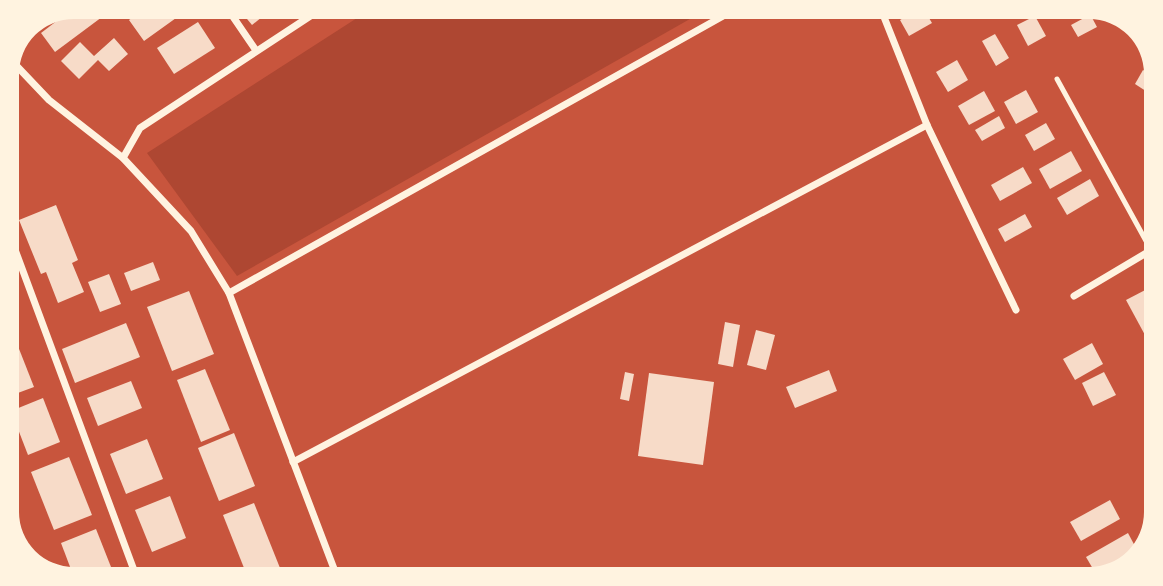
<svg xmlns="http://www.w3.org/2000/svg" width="1163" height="586" font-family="Helvetica,sans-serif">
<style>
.green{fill:#ae4732}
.building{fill:#f7dbc8}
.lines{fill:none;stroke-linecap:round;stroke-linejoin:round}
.service{stroke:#fff3e0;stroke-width:5}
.minor{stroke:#fff3e0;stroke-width:7}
</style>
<rect width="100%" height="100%" fill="#c8553d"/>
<!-- green -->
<polygon class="green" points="371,9 704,11 237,276 147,153"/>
<!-- building -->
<g class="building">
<polygon points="75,7 94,7 102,17 55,52 41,33"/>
<polygon points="137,7 190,8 144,41 129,20 140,12"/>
<polygon points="238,8 273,8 252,25"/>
<polygon points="912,13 926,13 932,23 909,36 900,20"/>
<polygon points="1082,14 1090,14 1097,27 1078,37 1071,25 1084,18"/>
<polygon points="1035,16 1046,36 1028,46 1017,25"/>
<polygon points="198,22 215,48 174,74 157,48"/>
<polygon points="995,34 1009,58 996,66 982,41"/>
<polygon points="114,38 128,54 109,71 98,60 79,79 61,61 80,42 94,56"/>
<polygon points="957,60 968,80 948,92 936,72"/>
<polygon points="1143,70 1156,78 1155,97 1135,84"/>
<polygon points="1026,90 1038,112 1016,124 1004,102"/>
<polygon points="984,91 995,111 969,125 958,106"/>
<polygon points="999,116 1005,128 982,141 975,130"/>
<polygon points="1046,123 1055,139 1034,151 1025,135"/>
<polygon points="1071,151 1082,171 1050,189 1039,169"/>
<polygon points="1023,167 1032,183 1000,201 991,185"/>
<polygon points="1090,179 1099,196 1067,215 1057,198"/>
<polygon points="56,205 78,260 72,263 84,292 58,303 46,272 41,274 19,220"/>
<polygon points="1025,214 1032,227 1005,242 998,229"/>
<polygon points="153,262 160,280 131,291 124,273"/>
<polygon points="109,274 121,304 100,312 88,282"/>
<polygon points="1151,287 1153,289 1152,348 1126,300"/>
<polygon points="189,291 214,354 172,371 147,307"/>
<polygon points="7,294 18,320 7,324"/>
<polygon points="725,322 740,325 733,367 718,364"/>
<polygon points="126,323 140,357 75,383 62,349"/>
<polygon points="756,330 775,335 766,370 747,365"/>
<polygon points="12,331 34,387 7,397 7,333"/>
<polygon points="1092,343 1103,364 1075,380 1063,359"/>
<polygon points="205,369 230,430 201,442 177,380"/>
<polygon points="829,370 837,391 795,408 786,387"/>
<polygon points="625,372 634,374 629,401 620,399"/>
<polygon points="1104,372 1116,395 1093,406 1082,383"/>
<polygon points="649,373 714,382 703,465 638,456"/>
<polygon points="131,381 142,408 98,426 87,398"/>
<polygon points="43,398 60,442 28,455 11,411"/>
<polygon points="234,433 255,486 219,501 198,448"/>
<polygon points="147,439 163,479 126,494 110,454"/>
<polygon points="69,457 92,515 54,530 31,472"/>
<polygon points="170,496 186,538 152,552 135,510"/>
<polygon points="1110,500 1120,519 1081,541 1070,522"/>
<polygon points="254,503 280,568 265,573 246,573 223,515"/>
<polygon points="96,529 113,572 72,572 61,543"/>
<polygon points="1128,533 1137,550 1096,574 1086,557"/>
</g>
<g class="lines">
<!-- service -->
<polyline class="service" points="1057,79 1151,250"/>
<!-- minor -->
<g class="minor">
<polyline points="227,8 255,49"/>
<polyline points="882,12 927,125 1016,310"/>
<polyline points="11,60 49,100 123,158 191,231 229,293 336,574"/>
<polyline points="123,158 140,128 321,9"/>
<polyline points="7,228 135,573"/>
<polyline points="229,293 732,11"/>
<polyline points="1074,296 1153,249"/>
<polyline points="293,462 927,125"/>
</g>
</g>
<!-- crop -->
<path d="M0 0H1163V586H0ZM74 19H1089A55 55 0 0 1 1144 74V512A55 55 0 0 1 1089 567H74A55 55 0 0 1 19 512V74A55 55 0 0 1 74 19Z" fill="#fff3e0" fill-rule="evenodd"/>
</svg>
